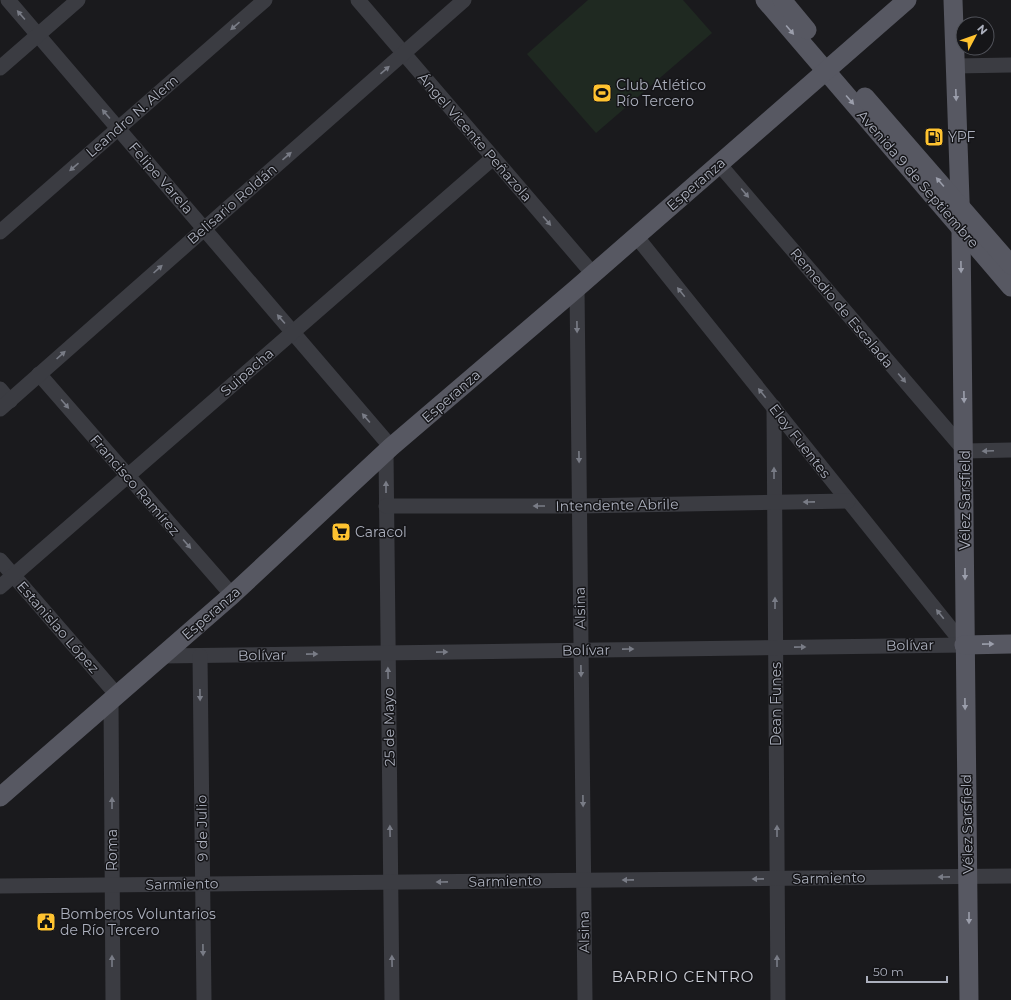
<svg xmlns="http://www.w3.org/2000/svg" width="1011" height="1000" font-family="Montserrat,sans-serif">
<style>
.pitch{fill:#1f2921}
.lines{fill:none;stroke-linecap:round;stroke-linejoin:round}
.minor{stroke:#3b3c42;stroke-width:15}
.major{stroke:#575862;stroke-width:19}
.oneway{fill:#797c86}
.oneway2{fill:#9b9eab}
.labels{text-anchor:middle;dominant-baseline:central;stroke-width:3;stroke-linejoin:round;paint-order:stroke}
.poi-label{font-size:14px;fill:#acb0bd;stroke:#151518;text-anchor:start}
.street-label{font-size:14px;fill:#acb0bd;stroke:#151518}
.neighbourhood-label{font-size:15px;letter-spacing:1px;fill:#cdd0d9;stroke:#151518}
</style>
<rect width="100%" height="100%" fill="#1a1a1d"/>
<!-- pitch -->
<polygon class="pitch" points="588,0 683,0 712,33 596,133 527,54"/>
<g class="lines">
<!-- minor -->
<g class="minor">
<polyline points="8,0 391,447"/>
<polyline points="358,0 593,274"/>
<polyline points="955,66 1011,65"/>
<polyline points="0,68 78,0"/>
<polyline points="719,164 965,451 1011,450"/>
<polyline points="0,232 265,0"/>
<polyline points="636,236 964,645"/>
<polyline points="577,288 585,1000"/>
<polyline points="39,374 232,595"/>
<polyline points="0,389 10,401"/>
<polyline points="774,407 778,1000"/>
<polyline points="0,409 464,0"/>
<polyline points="386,453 392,1000"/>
<polyline points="386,506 579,506 848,501"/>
<polyline points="0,560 117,695"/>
<polyline points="0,587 493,158"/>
<polyline points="161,656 964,645"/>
<polyline points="200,656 204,1000"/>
<polyline points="111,700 113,1000"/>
<polyline points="0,886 1011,876"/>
</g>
<!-- major -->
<g class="major">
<polyline points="765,0 1011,287"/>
<polyline points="782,0 807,30"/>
<polyline points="953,0 961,228 969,1000"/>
<polyline points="865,97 1011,265"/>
<polyline points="964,645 1011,644"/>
<polyline points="0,797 232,595 391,447 577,288 907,0"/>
</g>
</g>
<!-- one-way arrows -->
<defs><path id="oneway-solid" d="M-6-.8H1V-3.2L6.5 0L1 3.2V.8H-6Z"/></defs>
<g class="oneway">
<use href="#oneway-solid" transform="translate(21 15) rotate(-131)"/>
<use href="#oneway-solid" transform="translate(235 26) rotate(139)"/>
<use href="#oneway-solid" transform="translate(385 70) rotate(-41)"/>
<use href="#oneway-solid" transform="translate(106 114) rotate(-131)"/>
<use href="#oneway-solid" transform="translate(287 156) rotate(-41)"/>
<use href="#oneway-solid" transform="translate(74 167) rotate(139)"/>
<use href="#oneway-solid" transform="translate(745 193) rotate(50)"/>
<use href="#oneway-solid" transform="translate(547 221) rotate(49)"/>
<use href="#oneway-solid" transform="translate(158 269) rotate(-42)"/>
<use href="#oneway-solid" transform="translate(681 292) rotate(-129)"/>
<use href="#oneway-solid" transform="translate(281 319) rotate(-131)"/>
<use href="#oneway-solid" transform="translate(577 327) rotate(89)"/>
<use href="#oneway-solid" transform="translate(61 355) rotate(-42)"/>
<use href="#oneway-solid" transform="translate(902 378) rotate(50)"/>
<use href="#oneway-solid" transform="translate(762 393) rotate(-129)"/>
<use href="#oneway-solid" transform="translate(65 404) rotate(49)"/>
<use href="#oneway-solid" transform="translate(366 418) rotate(-131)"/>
<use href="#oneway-solid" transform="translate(988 451) rotate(178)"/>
<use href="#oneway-solid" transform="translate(579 457) rotate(89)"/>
<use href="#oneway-solid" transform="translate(774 473) rotate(-90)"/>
<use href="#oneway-solid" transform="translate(386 487) rotate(-90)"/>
<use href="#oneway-solid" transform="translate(809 502) rotate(179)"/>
<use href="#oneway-solid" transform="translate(539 506) rotate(180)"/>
<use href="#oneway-solid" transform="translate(187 544) rotate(49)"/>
<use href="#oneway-solid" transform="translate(775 603) rotate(-90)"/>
<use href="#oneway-solid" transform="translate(940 614) rotate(-129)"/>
<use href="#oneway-solid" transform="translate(800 647) rotate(-1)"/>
<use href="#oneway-solid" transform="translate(628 649) rotate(-1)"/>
<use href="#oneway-solid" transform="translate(442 652) rotate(-1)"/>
<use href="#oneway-solid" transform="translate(312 654) rotate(-1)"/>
<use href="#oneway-solid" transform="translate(581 671) rotate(89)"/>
<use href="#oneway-solid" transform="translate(388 673) rotate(-91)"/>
<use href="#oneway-solid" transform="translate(200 695) rotate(89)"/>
<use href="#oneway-solid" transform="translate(583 801) rotate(89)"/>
<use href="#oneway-solid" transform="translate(112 803) rotate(-90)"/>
<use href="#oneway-solid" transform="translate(390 831) rotate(-91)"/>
<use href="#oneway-solid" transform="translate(777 831) rotate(-90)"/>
<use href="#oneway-solid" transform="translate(944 877) rotate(179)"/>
<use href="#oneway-solid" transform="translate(758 879) rotate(179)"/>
<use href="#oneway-solid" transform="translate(628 880) rotate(179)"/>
<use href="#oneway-solid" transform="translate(442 882) rotate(179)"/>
<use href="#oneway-solid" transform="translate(203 950) rotate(89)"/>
<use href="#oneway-solid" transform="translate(112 961) rotate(-90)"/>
<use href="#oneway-solid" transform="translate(392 961) rotate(-91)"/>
<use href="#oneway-solid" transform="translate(777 961) rotate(-90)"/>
</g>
<g class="oneway2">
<use href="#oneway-solid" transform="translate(790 30) rotate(50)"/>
<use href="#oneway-solid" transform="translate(956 95) rotate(88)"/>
<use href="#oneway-solid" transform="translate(850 100) rotate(49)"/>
<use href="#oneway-solid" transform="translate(940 182) rotate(-131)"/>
<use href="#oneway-solid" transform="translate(961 267) rotate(89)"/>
<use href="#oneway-solid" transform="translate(964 397) rotate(89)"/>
<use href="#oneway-solid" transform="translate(965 574) rotate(90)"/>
<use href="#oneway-solid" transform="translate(988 644) rotate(-1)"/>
<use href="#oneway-solid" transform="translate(965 704) rotate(89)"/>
<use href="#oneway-solid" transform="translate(969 918) rotate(90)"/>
</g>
<!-- icons -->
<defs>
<g id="stadium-square" transform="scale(1)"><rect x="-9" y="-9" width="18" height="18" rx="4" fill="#ffc330" stroke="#151518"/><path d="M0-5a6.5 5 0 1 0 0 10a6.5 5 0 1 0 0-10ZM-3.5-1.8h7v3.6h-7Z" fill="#111"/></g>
<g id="fuel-square" transform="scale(1)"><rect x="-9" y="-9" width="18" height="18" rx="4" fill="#ffc330" stroke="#151518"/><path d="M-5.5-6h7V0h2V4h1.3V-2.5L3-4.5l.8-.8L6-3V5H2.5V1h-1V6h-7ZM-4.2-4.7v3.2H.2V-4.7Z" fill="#111"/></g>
<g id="supermarket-square" transform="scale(1)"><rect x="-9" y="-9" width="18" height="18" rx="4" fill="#ffc330" stroke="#151518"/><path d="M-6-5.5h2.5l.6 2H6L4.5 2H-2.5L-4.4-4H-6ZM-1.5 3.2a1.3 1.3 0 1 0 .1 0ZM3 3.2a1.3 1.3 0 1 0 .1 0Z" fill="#111"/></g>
<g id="civic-square" transform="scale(1)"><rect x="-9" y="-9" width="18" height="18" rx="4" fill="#ffc330" stroke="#151518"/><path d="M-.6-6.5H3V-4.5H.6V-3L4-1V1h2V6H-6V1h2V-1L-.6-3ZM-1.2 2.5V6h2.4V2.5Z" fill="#111"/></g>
</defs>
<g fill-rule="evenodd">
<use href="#stadium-square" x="602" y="93"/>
<use href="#fuel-square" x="934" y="137"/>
<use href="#supermarket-square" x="341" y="532"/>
<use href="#civic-square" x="46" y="922"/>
</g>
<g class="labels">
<!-- poi labels -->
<g class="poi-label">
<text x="616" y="85">Club Atlético<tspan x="616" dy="16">Río Tercero</tspan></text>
<text x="948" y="137">YPF</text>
<text x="355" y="532">Caracol</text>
<text x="60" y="914">Bomberos Voluntarios<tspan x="60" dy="16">de Río Tercero</tspan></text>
</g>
<!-- street labels -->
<g class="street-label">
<text transform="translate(132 116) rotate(-41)">Leandro N. Alem</text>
<text transform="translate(475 137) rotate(49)">Ángel Vicente Peñazola</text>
<text transform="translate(161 178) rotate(49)">Felipe Varela</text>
<text transform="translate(918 179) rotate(49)">Avenida 9 de Septiembre</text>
<text transform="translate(696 184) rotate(-41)">Esperanza</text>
<text transform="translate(232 204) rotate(-41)">Belisario Roldán</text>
<text transform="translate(842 308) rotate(50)">Remedio de Escalada</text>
<text transform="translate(247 372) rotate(-41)">Suipacha</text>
<text transform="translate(451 396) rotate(-41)">Esperanza</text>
<text transform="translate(800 441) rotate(52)">Eloy Fuentes</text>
<text transform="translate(135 485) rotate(49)">Francisco Ramírez</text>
<text transform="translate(965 500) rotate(-90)">Vélez Sarsfield</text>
<text transform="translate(617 505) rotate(-1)">Intendente Abrile</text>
<text transform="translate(580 608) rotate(-91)">Alsina</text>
<text transform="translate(211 613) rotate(-41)">Esperanza</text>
<text transform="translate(58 627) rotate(49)">Estanislao López</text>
<text transform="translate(910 645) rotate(-1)">Bolívar</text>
<text transform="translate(586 650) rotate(-1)">Bolívar</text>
<text transform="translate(262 655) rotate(-1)">Bolívar</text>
<text transform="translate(776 704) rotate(-90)">Dean Funes</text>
<text transform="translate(389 727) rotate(-91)">25 de Mayo</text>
<text transform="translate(967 824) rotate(-91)">Vélez Sarsfield</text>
<text transform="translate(202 828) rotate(-91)">9 de Julio</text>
<text transform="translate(112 850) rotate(-90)">Roma</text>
<text transform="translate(829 878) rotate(-1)">Sarmiento</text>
<text transform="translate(505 881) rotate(-1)">Sarmiento</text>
<text transform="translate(182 884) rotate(-1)">Sarmiento</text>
<text transform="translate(584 932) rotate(-91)">Alsina</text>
</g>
<!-- neighbourhood labels -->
<g class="neighbourhood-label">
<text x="683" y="976">BARRIO CENTRO</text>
</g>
</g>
<!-- north arrow -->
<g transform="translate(975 36) rotate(49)"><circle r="19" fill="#151518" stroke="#51535a"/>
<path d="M0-3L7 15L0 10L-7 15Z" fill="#ffc330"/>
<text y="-6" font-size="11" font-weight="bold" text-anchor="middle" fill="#acb0bd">N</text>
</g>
<!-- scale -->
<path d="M867 976v6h80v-6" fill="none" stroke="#acb0bd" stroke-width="2"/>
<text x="873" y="976" font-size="12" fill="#acb0bd" stroke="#151518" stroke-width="3" paint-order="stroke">50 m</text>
</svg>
